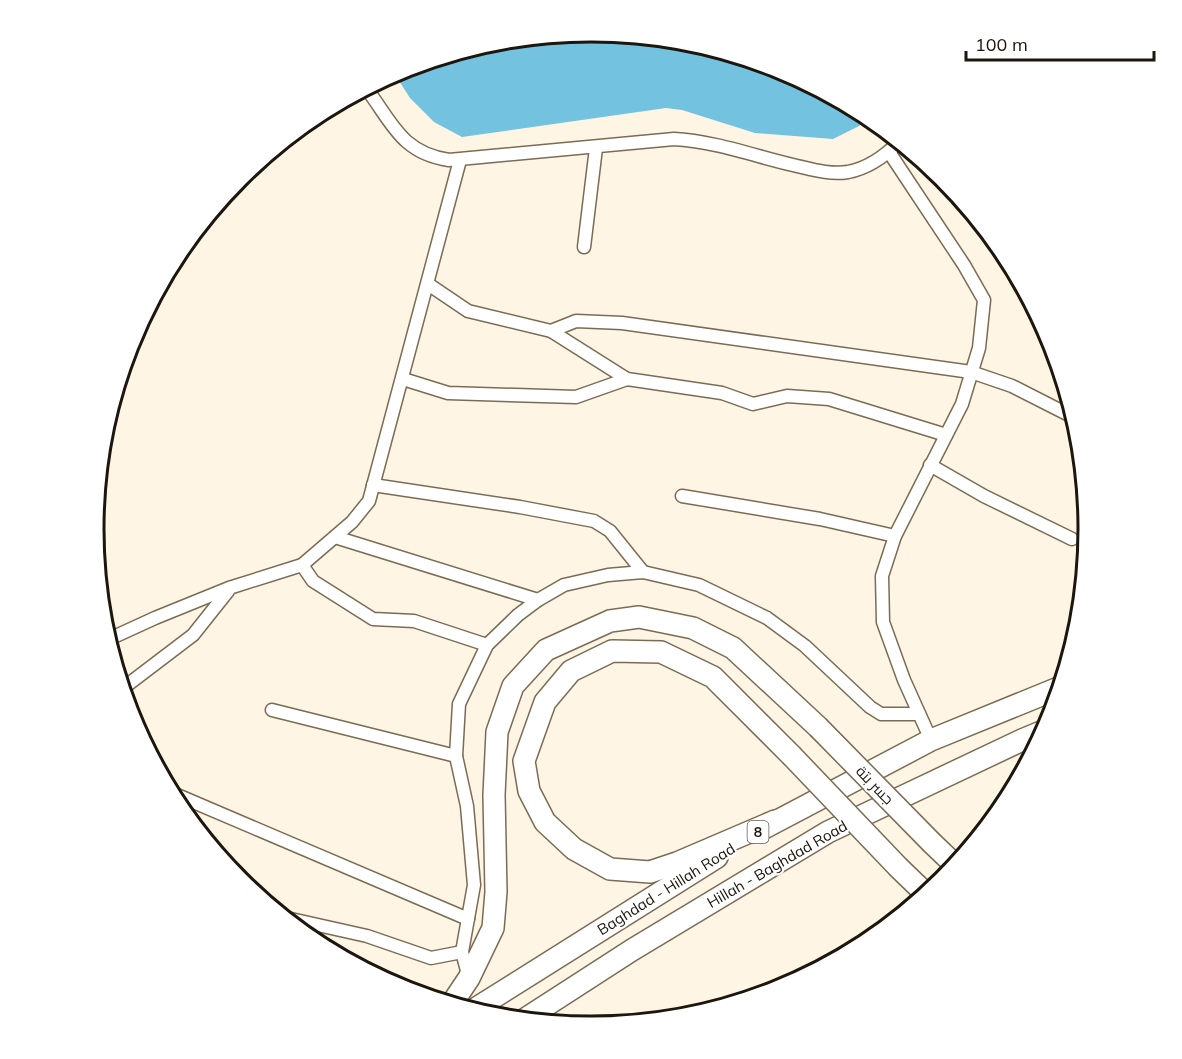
<svg xmlns="http://www.w3.org/2000/svg" width="1182" height="1059" font-family="Mulish,Cairo,sans-serif">
<style>
.water{fill:#72c2e0}
.lines{fill:none;stroke-linecap:round;stroke-linejoin:round}
.street-casing{stroke:#7a6c54;stroke-width:15}
.highway-casing{stroke:#7a6c54;stroke-width:24}
.street{stroke:#fff;stroke-width:12}
.highway{stroke:#fff;stroke-width:21}
.highway-bridge-casing{stroke:#7a6c54;stroke-width:24;stroke-linecap:butt}
.highway-bridge{stroke:#fff;stroke-width:21}
.labels{text-anchor:middle;dominant-baseline:central;stroke-width:4.5;stroke-linejoin:round;paint-order:stroke}
.shield{fill:#fff;stroke:#605c56;stroke-width:1.5}
.shield-label{font-size:14px;font-weight:bold;fill:#1c160d}
.street-label{font-size:15px;fill:#1c160d;stroke:#fff}
.rim{fill:none;stroke:#1c160d;stroke-width:3}
</style>
<rect width="100%" height="100%" fill="#fef5e4"/>
<!-- water -->
<polygon class="water" points="591,32 688,41 782,70 868,116 859,126 833,139 755,133 682,110 666,108 462,137 434,122 410,98 394,73 494,41"/>
<g class="lines">
<!-- street casing -->
<g class="street-casing">
<g id="street">
<path d="M366 88C392 122 401 153 449 160L674 139C713 141 755 156 793 165 811 169 829 175 848 172 869 168 885 156 899 142"/>
<polyline points="889,152 964,265 984,300 979,348 962,404 895,536 882,576 883,622 904,680 931,740"/>
<polyline points="584,247 596,148"/>
<polyline points="428,284 468,311 551,331 627,379 722,393 753,404 787,396 829,399 946,435"/>
<polyline points="551,331 576,321 622,323 971,372 1012,386 1075,418"/>
<polyline points="403,379 448,393 576,397 627,379"/>
<polyline points="930,465 984,496 1072,539"/>
<polyline points="373,485 520,507 594,521 610,531 643,572"/>
<polyline points="682,496 820,519 895,536"/>
<polyline points="335,537 538,600"/>
<polyline points="302,565 313,581 373,619 414,621 487,645"/>
<polyline points="107,640 155,618 229,588 302,565 352,522 369,501 460,160"/>
<polyline points="122,689 193,635 228,591"/>
<polyline points="272,710 456,756"/>
<polyline points="170,792 468,919"/>
<polyline points="282,917 367,936 431,958 462,952"/>
<polyline points="469,978 462,952 474,885 467,806 456,756 459,704 487,645 518,615 538,600 564,585 608,575 643,572 699,585 767,618 805,646 870,707 881,714 919,714"/>
</g>
</g>
<!-- highway casing -->
<g class="highway-casing">
<g id="highway">
<polyline points="775,821 677,863 650,872 610,869 574,849 545,822 529,791 524,761 545,702 571,671 612,651 661,652 713,677 791,755"/>
<polyline points="764,828 931,740 1061,687"/>
<polyline points="932,843 956,866"/>
<polyline points="899,868 927,895"/>
<polyline points="451,1005 469,978 493,928 496,892 494,795 497,732 513,686 546,650 610,621 639,617 693,628 733,648 818,727"/>
<polyline points="472,1011 717,857"/>
<polyline points="522,1021 632,950 828,832 1022,740 1046,730"/>
</g>
</g>
<!-- street -->
<use href="#street" class="street"/>
<!-- highway -->
<use href="#highway" class="highway"/>
<!-- highway-bridge casing -->
<g class="highway-bridge-casing">
<g id="highway-bridge">
<polyline points="818,727 932,843"/>
<polyline points="791,755 899,868"/>
</g>
</g>
<!-- highway-bridge -->
<use href="#highway-bridge" class="highway-bridge"/>
</g>
<g class="labels">
<!-- shield labels -->
<rect class="shield" x="747.5" y="821" width="21" height="22" rx="4.5"/>
<g class="shield-label">
<text x="758" y="832">8</text>
</g>
<!-- street labels -->
<g class="street-label">
<text transform="translate(875 785) rotate(46)">جسر بتة</text>
<text transform="translate(777 864) rotate(-30)">Hillah - Baghdad Road</text>
<text transform="translate(666 889) rotate(-32)">Baghdad - Hillah Road</text>
</g>
</g>
<!-- crop -->
<path d="M0 0H1182V1059H0ZM104 529a487 487 0 1 1 974 0a487 487 0 1 1-974 0Z" fill="#fff" fill-rule="evenodd"/>
<path class="rim" d="M104 529a487 487 0 1 1 974 0a487 487 0 1 1-974 0Z"/>
<!-- scale -->
<path d="M966 51v9h188v-9" fill="none" stroke="#1c160d" stroke-width="3"/>
<text x="975" y="51" font-size="18" fill="#1c160d" stroke="#ffffff" stroke-width="4.5" paint-order="stroke">100 m</text>
</svg>
